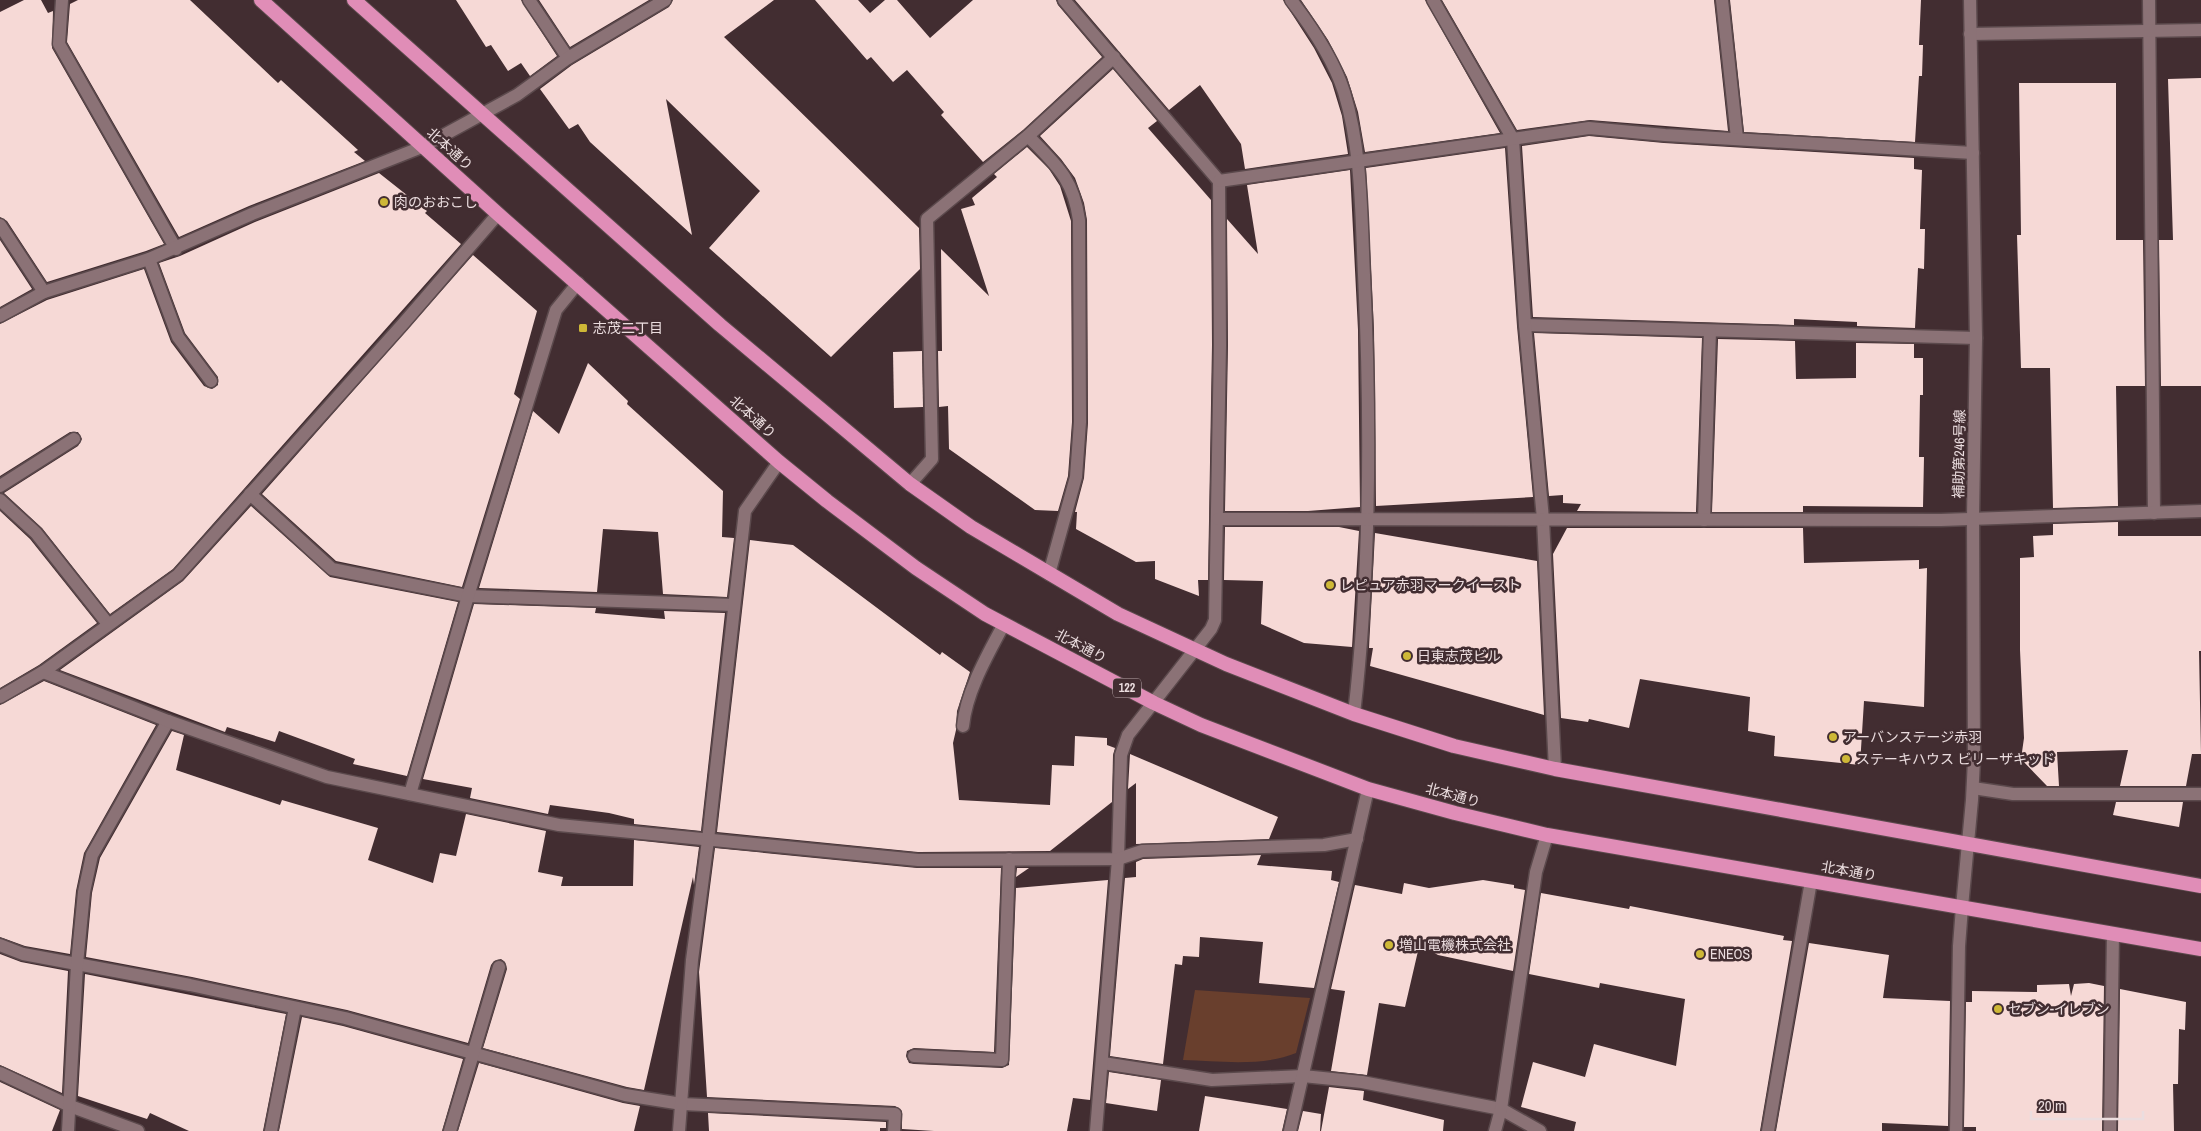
<svg xmlns="http://www.w3.org/2000/svg" width="2201" height="1131" font-family="'Archivo Narrow','Noto Sans JP',sans-serif">
<style>
.green{fill:#693f2d}
.building{fill:#f6d9d6}
.lines{fill:none;stroke-linecap:round;stroke-linejoin:round}
.service-casing{stroke:#5b494c;stroke-width:15}
.minor-casing{stroke:#5b494c;stroke-width:15}
.tertiary-casing{stroke:#5b494c;stroke-width:15}
.trunk-casing{stroke:#5b494c;stroke-width:16}
.service{stroke:#8b7276;stroke-width:12}
.minor{stroke:#8b7276;stroke-width:12}
.tertiary{stroke:#8b7276;stroke-width:12}
.trunk{stroke:#e08db7;stroke-width:14}
.poi-dot{fill:#ceb837;stroke:#422d31;stroke-width:2}
.labels{text-anchor:middle;dominant-baseline:central;stroke-width:5;stroke-linejoin:round;paint-order:stroke}
.shield{fill:#422d31;stroke:#b8a8ab;stroke-width:1}
.shield-label{font-size:12px;font-weight:bold;fill:#ebdddf}
.street-label{font-size:14px;fill:#ebdddf;stroke:#422d31}
.poi-label{font-size:14px;fill:#ebdddf;stroke:#422d31;text-anchor:start}
</style>
<rect width="100%" height="100%" fill="#422d31"/>
<!-- green -->
<path class="green" d="M1195 990 1310 998 1296 1053C1262 1067 1219 1061 1183 1060Z"/>
<!-- building -->
<g class="building">
<polygon points="24,0 41,0 48,13 53,11 52,48 164,244 146,251 47,282 7,221 0,217 0,12"/>
<polygon points="78,0 190,0 278,83 281,80 358,150 354,152 365,161 249,206 179,237 67,42 70,4"/>
<polygon points="456,0 521,0 557,56 530,76 521,63 508,71 491,45 486,47"/>
<polygon points="539,0 649,0 570,47"/>
<polygon points="673,0 774,0 724,37 919,228 920,269 831,357 709,248 760,191 666,99 692,235 590,142 578,124 569,129 540,89 572,65 669,7"/>
<polygon points="815,0 858,0 870,13 885,0 897,0 930,38 973,0 1056,0 1058,5 1102,57 1023,130 983,162 941,115 944,112 907,70 893,82 871,57 867,60"/>
<polygon points="1075,0 1283,0 1314,48 1332,83 1342,116 1348,154 1245,169 1241,144 1200,85 1169,110"/>
<polygon points="1301,0 1425,0 1500,133 1365,152 1358,112 1347,77 1328,40"/>
<polygon points="1442,0 1714,0 1728,131 1590,120 1517,130"/>
<polygon points="1730,0 1921,0 1919,45 1923,45 1922,76 1919,76 1915,142 1744,132"/>
<polygon points="1113,69 1157,121 1148,128 1211,200 1212,345 1208,580 1198,580 1199,596 1155,579 1155,561 1136,562 1076,529 1077,512 1075,512 1084,478 1088,423 1087,220 1084,203 1075,178 1061,159 1040,136"/>
<polygon points="2201,78 2201,386 2161,386 2159,240 2173,240 2168,79"/>
<polygon points="2019,83 2116,83 2116,240 2143,240 2145,386 2116,386 2118,506 2053,508 2050,368 2021,368 2017,235 2021,235"/>
<polygon points="1589,136 1664,143 1914,158 1914,169 1922,170 1920,229 1925,229 1924,269 1918,268 1915,328 1857,326 1857,322 1794,319 1794,325 1533,317 1522,146"/>
<polygon points="1027,147 1049,169 1060,186 1071,221 1072,422 1068,476 1058,511 1035,510 949,449 948,406 939,407 938,351 942,351 941,249 989,296 961,209 975,205 972,198 997,177 994,174"/>
<polygon points="1505,148 1517,326 1533,497 1376,506 1374,330 1366,168"/>
<polygon points="1350,170 1358,330 1360,507 1308,511 1225,511 1228,345 1227,219 1258,254 1247,185"/>
<polygon points="379,173 427,211 425,213 461,244 173,569 110,614 42,528 4,493 78,446 82,439 78,432 70,432 0,476 0,324 47,300 144,269 171,342 204,386 212,389 218,385 218,377 185,333 159,263 180,256 255,222"/>
<polygon points="0,240 32,289 0,307"/>
<polygon points="473,255 537,311 514,394 520,399 462,587 336,561 262,494"/>
<polygon points="1534,333 1702,338 1696,512 1577,511 1581,504 1563,503 1563,495 1549,496"/>
<polygon points="1718,339 1795,341 1796,379 1856,378 1856,343 1914,344 1914,358 1923,358 1923,395 1920,395 1919,457 1924,457 1923,507 1803,506 1803,512 1712,512"/>
<polygon points="922,351 923,407 894,408 893,352"/>
<polygon points="588,363 628,401 627,404 723,491 722,537 734,538 727,597 663,594 658,532 603,529 597,592 479,588 533,411 559,434"/>
<polygon points="251,506 330,577 458,602 407,776 353,764 355,759 279,731 275,742 227,727 225,732 60,670 183,581"/>
<polygon points="0,511 30,539 97,623 39,665 0,688"/>
<polygon points="2118,522 2118,536 2201,536 2201,651 2199,651 2201,754 2192,754 2186,786 2120,786 2128,750 2057,752 2059,786 2047,786 2021,759 2024,738 2020,650 2020,558 2034,557 2033,536 2053,535 2053,524"/>
<polygon points="1225,527 1339,527 1359,531 1352,647 1304,643 1261,624 1263,581 1224,580"/>
<polygon points="1567,528 1803,528 1804,563 1919,560 1919,569 1927,568 1924,707 1864,701 1860,765 1774,756 1775,736 1748,731 1750,697 1640,679 1629,728 1589,719 1588,722 1561,718 1553,554"/>
<polygon points="1375,533 1537,561 1544,715 1370,666 1373,648 1369,648"/>
<polygon points="750,540 793,545 940,655 942,652 970,672 957,711 956,730 953,743 959,800 1050,805 1052,765 1074,766 1075,736 1107,738 1107,745 1115,748 1113,755 1112,802 1050,851 918,852 717,832"/>
<polygon points="474,604 596,608 595,613 665,619 664,611 725,613 701,831 634,824 634,819 609,813 550,805 548,814 470,798 472,788 423,779"/>
<polygon points="44,681 156,725 84,853 76,891 70,954 25,946 0,937 0,705"/>
<polygon points="172,731 184,735 176,770 280,805 282,800 378,828 368,860 433,883 440,853 456,856 466,814 546,831 538,872 563,877 561,886 633,886 634,840 699,847 694,885 693,877 644,1090 627,1087 483,1048 507,969 505,962 501,959 494,961 491,965 468,1043 347,1010 192,977 86,957 92,893 100,858"/>
<polygon points="1130,754 1278,817 1269,839 1136,844 1136,783 1128,789"/>
<polygon points="2116,802 2183,802 2179,827 2113,815"/>
<polygon points="715,848 917,868 1001,868 994,1052 914,1048 907,1051 906,1056 909,1063 914,1064 1002,1068 1009,1065 1016,888 1108,880 1090,1100 1073,1098 1067,1131 934,1131 902,1129 902,1111 895,1106 707,1097 699,972"/>
<polygon points="1261,855 1257,865 1332,871 1331,880 1339,882 1314,988 1259,983 1263,942 1200,937 1199,957 1183,956 1182,965 1175,964 1163,1064 1110,1056 1125,878 1136,877 1136,862 1143,859"/>
<polygon points="1017,868 1029,868 1016,877"/>
<polygon points="1483,880 1514,885 1514,888 1525,890 1513,971 1438,955 1424,947 1423,952 1418,951 1405,1007 1379,1003 1367,1075 1331,1071 1345,991 1331,989 1355,885 1402,894 1404,883 1429,888"/>
<polygon points="1541,893 1629,909 1630,906 1784,936 1783,940 1792,941 1760,1131 1574,1131 1576,1122 1521,1107 1533,1062 1585,1077 1594,1044 1676,1066 1685,999 1600,983 1599,988 1529,974"/>
<polygon points="1809,943 1889,955 1883,998 1950,1001 1948,1126 1882,1123 1882,1131 1776,1131"/>
<polygon points="0,954 21,962 68,971 62,1093 0,1065"/>
<polygon points="85,974 286,1014 263,1131 189,1131 150,1113 147,1119 78,1096"/>
<polygon points="2089,983 2104,986 2102,1131 1976,1131 1976,1127 1964,1127 1966,1002 1972,1002 1972,991 2037,992 2037,985 2069,984 2071,996 2074,984"/>
<polygon points="2120,989 2186,1002 2185,1030 2179,1029 2178,1084 2173,1084 2174,1131 2118,1131"/>
<polygon points="302,1017 343,1026 463,1059 442,1131 279,1131"/>
<polygon points="479,1063 623,1103 640,1106 634,1131 458,1131"/>
<polygon points="1109,1072 1161,1080 1157,1111 1106,1103"/>
<polygon points="0,1082 60,1110 52,1131 0,1131"/>
<polygon points="1329,1087 1364,1091 1363,1100 1444,1120 1443,1131 1321,1131"/>
<polygon points="1205,1096 1287,1109 1282,1131 1199,1131"/>
<polygon points="1303,1111 1321,1114 1320,1131 1298,1131"/>
<polygon points="708,1113 886,1122 886,1128 880,1128 880,1131 709,1131"/>
</g>
<g class="lines">
<!-- service casing -->
<g class="service-casing">
<g id="service">
<polyline points="62,0 59,44 176,249"/>
<path d="M1291 0C1311 26 1334 60 1344 92 1362 151 1361 214 1364 275 1371 422 1371 568 1354 714"/>
<path d="M1028 136C1056 165 1073 178 1079 220L1080 422 1076 477 1049 574"/>
<polyline points="149,259 178,337 211,381"/>
<polyline points="1525,325 1976,338"/>
<polyline points="0,486 74,439"/>
<polyline points="250,494 332,569 468,596 734,605"/>
<polyline points="0,500 36,533 108,624"/>
<polyline points="1704,520 1710,331"/>
<path d="M963 726C966 692 988 654 1004 624"/>
<polyline points="410,794 468,596 556,310 578,283"/>
<polyline points="0,945 23,954 190,985 345,1018 625,1095 682,1104 895,1114 894,1131"/>
<polyline points="914,1056 1002,1060 1009,859"/>
<polyline points="1103,1063 1212,1080 1303,1076 1362,1082 1501,1109"/>
<polyline points="0,1073 70,1106 138,1131"/>
<polyline points="68,1131 77,964 84,892 92,855 168,721"/>
<polyline points="271,1131 295,1008"/>
<polyline points="450,1131 499,967"/>
<polyline points="2110,1131 2113,934"/>
</g>
</g>
<!-- minor casing -->
<g class="minor-casing">
<g id="minor">
<polyline points="529,0 568,58"/>
<polyline points="1064,0 1219,181 1220,345 1215,620 1211,629 1128,735 1121,755 1118,859 1096,1131"/>
<polyline points="1433,0 1513,139 1525,325 1543,519 1555,769"/>
<polyline points="1722,0 1737,138"/>
<polyline points="2149,0 2154,513"/>
<polyline points="1970,34 2201,30"/>
<polyline points="1219,181 1589,128 1665,135 1973,153"/>
<polyline points="0,225 44,292"/>
<polyline points="0,316 44,292 149,259 252,214 422,147 517,95 568,58 665,0"/>
<polyline points="910,484 932,459 927,219 1028,136 1114,57"/>
<polyline points="1218,519 1941,520 2201,511"/>
<polyline points="43,672 168,721 327,777 559,825 918,860 1118,859 1142,851 1324,845 1357,839"/>
<polyline points="0,697 43,672 178,575 402,325 498,214"/>
<polyline points="1973,788 2013,794 2201,794"/>
<polyline points="1501,1109 1540,1131"/>
<polyline points="679,1131 692,960 708,840 745,511 779,462"/>
<polyline points="1290,1131 1368,789"/>
<polyline points="1495,1131 1501,1109 1536,872 1547,835"/>
<polyline points="1768,1131 1811,881"/>
<polyline points="1956,1131 1959,946 1962,907"/>
</g>
</g>
<!-- tertiary casing -->
<g class="tertiary-casing">
<polyline id="tertiary" points="1962,907 1972,800 1974,760 1973,518 1976,338 1970,0"/>
</g>
<!-- trunk casing -->
<g class="trunk-casing">
<g id="trunk">
<polyline points="261,0 498,214 779,462 827,501 916,568 985,614 1154,703 1201,725 1368,789 1455,813 1547,835 2201,949"/>
<polyline points="354,0 720,325 910,484 971,527 1118,614 1226,664 1354,714 1454,746 1555,769 2201,886"/>
</g>
</g>
<!-- service -->
<use href="#service" class="service"/>
<!-- minor -->
<use href="#minor" class="minor"/>
<!-- tertiary -->
<use href="#tertiary" class="tertiary"/>
<!-- trunk -->
<use href="#trunk" class="trunk"/>
</g>
<!-- markers -->
<g class="poi-dot">
<circle cx="384" cy="202" r="5"/>
<rect x="578" y="323" width="10" height="10" rx="2.5"/>
<circle cx="1330" cy="585" r="5"/>
<circle cx="1407" cy="656" r="5"/>
<circle cx="1833" cy="737" r="5"/>
<circle cx="1846" cy="759" r="5"/>
<circle cx="1389" cy="945" r="5"/>
<circle cx="1700" cy="954" r="5"/>
<circle cx="1998" cy="1009" r="5"/>
</g>
<g class="labels">
<!-- shield labels -->
<rect class="shield" x="1113" y="678.5" width="28" height="19" rx="4"/>
<g class="shield-label">
<text x="1127" y="688">122</text>
</g>
<!-- street labels -->
<g class="street-label">
<text transform="translate(450 149) rotate(42)">北本通り</text>
<text transform="translate(753 417) rotate(42)">北本通り</text>
<text transform="translate(1959 454) rotate(-89)">補助第246号線</text>
<text transform="translate(1081 646) rotate(28)">北本通り</text>
<text transform="translate(1453 795) rotate(15)">北本通り</text>
<text transform="translate(1849 871) rotate(10)">北本通り</text>
</g>
<!-- poi labels -->
<g class="poi-label">
<text x="394" y="202">肉のおおこし</text>
<text x="593" y="328">志茂二丁目</text>
<text x="1340" y="585">レピュア赤羽マークイースト</text>
<text x="1417" y="656">日東志茂ビル</text>
<text x="1843" y="737">アーバンステージ赤羽</text>
<text x="1856" y="759">ステーキハウス ビリーザキッド</text>
<text x="1399" y="945">増山電機株式会社</text>
<text x="1710" y="954">ENEOS</text>
<text x="2008" y="1009">セブン-イレブン</text>
</g>
</g>
<!-- scale -->
<path d="M2031 1111v8h112v-8" fill="none" stroke="#ebdddf" stroke-width="2.5"/>
<text x="2038" y="1111" font-size="15" fill="#ebdddf" stroke="#422d31" stroke-width="4" paint-order="stroke">20 m</text>
</svg>
